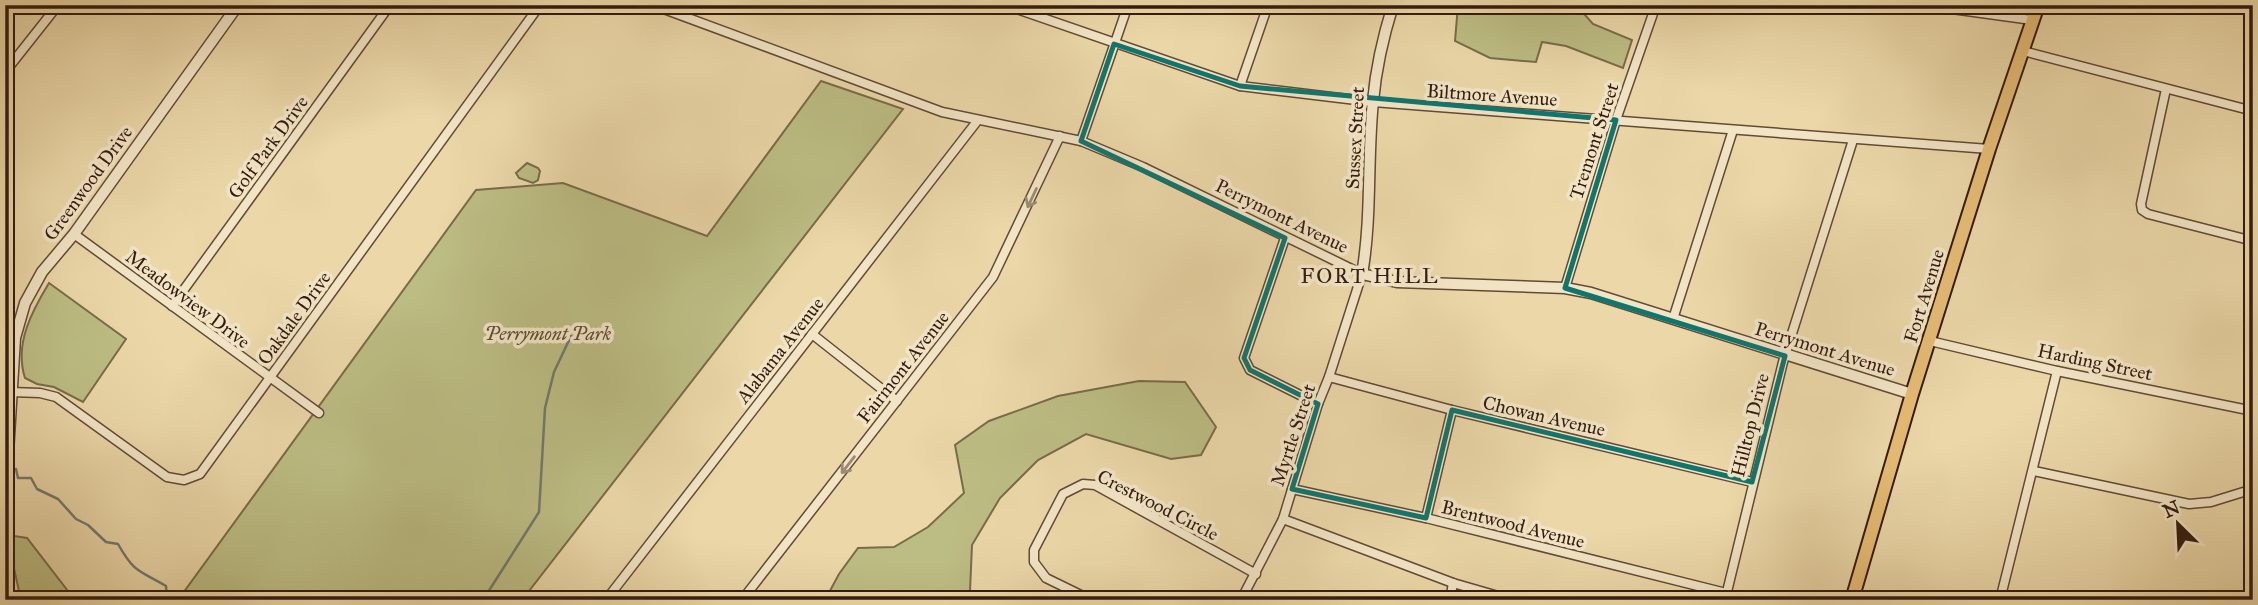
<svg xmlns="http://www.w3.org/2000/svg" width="2258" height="605" font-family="'IM FELL Great Primer',serif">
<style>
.green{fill:#bcbd84;stroke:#786c4a;stroke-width:2}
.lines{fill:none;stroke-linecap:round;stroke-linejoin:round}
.stream{stroke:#717970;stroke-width:2.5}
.minor-casing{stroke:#624a35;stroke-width:11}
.tertiary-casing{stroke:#624a35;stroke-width:13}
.primary-casing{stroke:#341b0f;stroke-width:16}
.minor{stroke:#f2e5c6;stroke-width:8}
.tertiary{stroke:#f2e5c6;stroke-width:10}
.primary{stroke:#e6bc74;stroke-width:12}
.oneway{stroke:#9c8a74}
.marked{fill:none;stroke:#0f766e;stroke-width:5;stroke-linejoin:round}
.labels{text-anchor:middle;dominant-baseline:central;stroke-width:7;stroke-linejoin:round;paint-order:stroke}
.street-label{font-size:19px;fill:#341b0f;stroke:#f2e5c6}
.park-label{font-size:19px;font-style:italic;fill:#5d4c32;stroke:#f2e5c6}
.neighbourhood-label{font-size:21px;letter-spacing:2px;fill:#341b0f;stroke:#f2e5c6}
</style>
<rect width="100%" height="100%" fill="#ebd7a8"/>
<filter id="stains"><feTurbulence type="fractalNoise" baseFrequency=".00286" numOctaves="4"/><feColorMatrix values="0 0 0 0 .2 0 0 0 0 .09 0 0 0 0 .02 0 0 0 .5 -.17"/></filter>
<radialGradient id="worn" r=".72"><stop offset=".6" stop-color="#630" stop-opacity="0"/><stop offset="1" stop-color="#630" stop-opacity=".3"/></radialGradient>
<!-- green -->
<g class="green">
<polygon points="1458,5 1576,5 1593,24 1632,40 1623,68 1566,46 1542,42 1536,62 1490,58 1455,41"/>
<polygon points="821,81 903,109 522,600 178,600 476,190 563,183 707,236"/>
<polygon points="527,163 538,168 540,171 538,180 533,183 519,178 516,173"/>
<path d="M49 283 126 339 83 402 54 387 37 384 25 378C14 344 32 311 49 283Z"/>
<polygon points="1139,381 1185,382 1216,427 1201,455 1171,459 1086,434 1038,460 1000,498 972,545 970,591 980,600 825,600 839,574 858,548 894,547 928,527 964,493 955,445 989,421 1058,396"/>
<polygon points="14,536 27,538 68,591 85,600 21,600 13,564"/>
</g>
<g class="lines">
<!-- stream -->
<g class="stream">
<path d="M16 469 18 478H31L37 489 58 499 76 519 88 525 106 542 118 544C135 574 139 570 166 586L167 600"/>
<polyline points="483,600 539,512 545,408 554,372 571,336"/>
</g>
<!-- minor casing -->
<g class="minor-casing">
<g id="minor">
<polyline points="653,5 942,112 1081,141 1143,167 1362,274 1329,377 1318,404 1283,519 1241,600"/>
<polyline points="1005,5 1240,86 1373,102 1989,149"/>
<polyline points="1923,5 2032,20"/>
<polyline points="2023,51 2253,111"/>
<polyline points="5,72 58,5"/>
<polyline points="1240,86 1268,5"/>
<polyline points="2166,89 2141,204 2142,210 2148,214 2253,241"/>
<polyline points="1081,141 1128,5"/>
<polyline points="74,234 319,413"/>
<polyline points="1285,238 1244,358 1250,370 1318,404"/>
<polyline points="1565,288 1616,120 1656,5"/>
<polyline points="172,306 390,5"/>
<polyline points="1673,319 1733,130"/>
<polyline points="812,334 897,401"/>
<polyline points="1930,341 2057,371 2253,411"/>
<polyline points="1329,377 1452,410 1752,482"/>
<polyline points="11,392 40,393 56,397 167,477 184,480 200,474 540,5"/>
<polyline points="2034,471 2189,504 2211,502 2253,489"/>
<polyline points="1292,489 1426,518 1726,593"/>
<polyline points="1426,518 1452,410"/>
<polyline points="1283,519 1453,583 1512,600"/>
<polyline points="606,600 978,120"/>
<polyline points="742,600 993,277 1060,136"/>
<polyline points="1091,600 1046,578 1034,562 1034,550 1063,494 1083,484 1095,485 1256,574"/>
<polyline points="1450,600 1453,583"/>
<polyline points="1725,600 1783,362 1853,140"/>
<polyline points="2000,600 2057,371"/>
</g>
</g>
<!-- tertiary casing -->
<g class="tertiary-casing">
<g id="tertiary">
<path d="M1393 5C1383 37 1376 68 1373 101 1367 159 1372 217 1362 274L1397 282 1565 288 1591 293 1912 394"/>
<polyline points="5,502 15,338 25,303 42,272 74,234 238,5"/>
<polyline points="5,588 8,600"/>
</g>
</g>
<!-- primary casing -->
<g class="primary-casing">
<polyline id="primary" points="1852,600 1912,394 1989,149 2038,5"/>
</g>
<!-- minor -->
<use href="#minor" class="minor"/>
<!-- tertiary -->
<use href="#tertiary" class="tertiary"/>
<!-- primary -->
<use href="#primary" class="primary"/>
</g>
<!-- one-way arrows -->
<defs><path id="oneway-shaft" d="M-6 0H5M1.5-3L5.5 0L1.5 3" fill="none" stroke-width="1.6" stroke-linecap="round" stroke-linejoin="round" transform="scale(1.75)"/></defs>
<g class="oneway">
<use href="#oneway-shaft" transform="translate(1032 198) rotate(115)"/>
<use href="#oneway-shaft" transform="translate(848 465) rotate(128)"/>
</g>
<!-- marked area -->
<path class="marked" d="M1114 44 1240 86 1616 120 1565 288 1785 356 1752 482 1452 410 1426 518 1292 489 1318 404 1250 370 1244 358 1285 238 1081 141Z"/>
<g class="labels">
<!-- street labels -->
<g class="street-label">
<text transform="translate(1492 95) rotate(4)">Biltmore Avenue</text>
<text transform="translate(1355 138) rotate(-87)">Sussex Street</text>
<text transform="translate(1594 141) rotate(-72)">Tremont Street</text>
<text transform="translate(268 147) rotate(-54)">Golf Park Drive</text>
<text transform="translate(88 183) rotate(-54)">Greenwood Drive</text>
<text transform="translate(1282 216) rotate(26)">Perrymont Avenue</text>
<text transform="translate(1924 296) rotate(-73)">Fort Avenue</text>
<text transform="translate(188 299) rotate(37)">Meadowview Drive</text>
<text transform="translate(294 318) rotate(-54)">Oakdale Drive</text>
<text transform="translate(1825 349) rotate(17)">Perrymont Avenue</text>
<text transform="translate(780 350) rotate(-52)">Alabama Avenue</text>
<text transform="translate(2095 362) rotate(12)">Harding Street</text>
<text transform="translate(903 367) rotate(-52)">Fairmont Avenue</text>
<text transform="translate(1544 416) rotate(13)">Chowan Avenue</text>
<text transform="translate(1750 425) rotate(-76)">Hilltop Drive</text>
<text transform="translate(1293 435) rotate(-72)">Myrtle Street</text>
<text transform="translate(1158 505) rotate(27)">Crestwood Circle</text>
<text transform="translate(1513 524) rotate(14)">Brentwood Avenue</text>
</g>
<!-- park labels -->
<g class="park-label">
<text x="548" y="333">Perrymont Park</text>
</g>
<!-- neighbourhood labels -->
<g class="neighbourhood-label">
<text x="1370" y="276">FORT HILL</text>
</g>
</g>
<!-- margin -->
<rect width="2258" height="605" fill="none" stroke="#ebd7a8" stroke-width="28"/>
<rect x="7" y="7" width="2244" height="591" fill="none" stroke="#341b0f" stroke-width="3.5"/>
<rect x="14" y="14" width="2230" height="577" fill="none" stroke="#341b0f" stroke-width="2"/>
<!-- north arrow -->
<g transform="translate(2178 524) rotate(336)" stroke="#f2e5c6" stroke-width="5" paint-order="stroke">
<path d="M0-5L12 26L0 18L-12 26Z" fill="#341b0f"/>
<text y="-10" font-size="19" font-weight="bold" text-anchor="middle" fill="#341b0f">N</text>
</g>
<rect width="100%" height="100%" filter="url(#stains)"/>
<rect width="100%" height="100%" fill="url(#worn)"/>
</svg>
